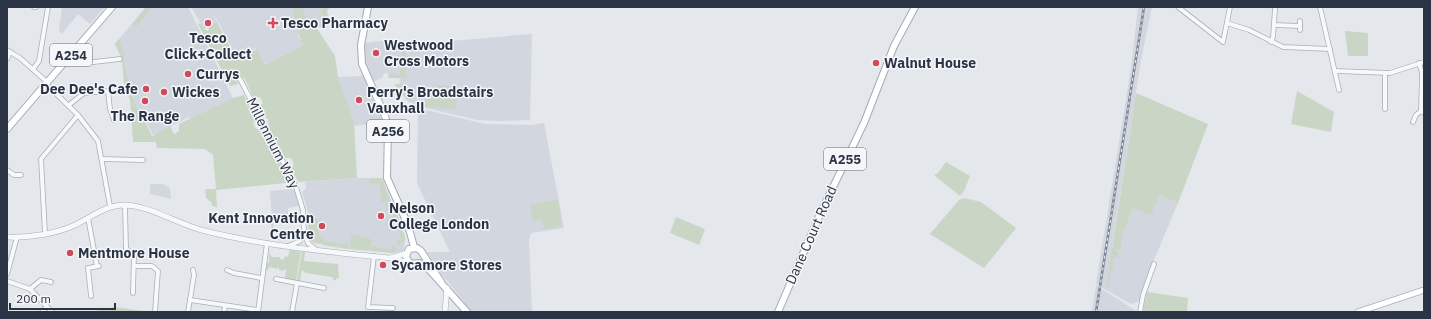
<svg xmlns="http://www.w3.org/2000/svg" width="1431" height="319" font-family="'IBM Plex Sans',sans-serif">
<style>
.built{fill:#d2d6de}
.green{fill:#c9d6c5}
.lines{fill:none;stroke-linecap:round;stroke-linejoin:round}
.minor-casing{stroke:#a9aeb7;stroke-width:5.5}
.tertiary-casing{stroke:#a9aeb7;stroke-width:6}
.secondary-casing{stroke:#a9aeb7;stroke-width:7}
.primary-casing{stroke:#a3abb8;stroke-width:8}
.minor{stroke:#f7f8fa;stroke-width:4}
.tertiary{stroke:#f7f8fa;stroke-width:5}
.secondary{stroke:#fff;stroke-width:5.5}
.primary{stroke:#fff;stroke-width:6}
.rail-casing{stroke:#7d8696;stroke-width:2.5}
.rail{stroke:#f4f6f9;stroke-width:1;stroke-dasharray:3;stroke-linecap:butt}
.poi-dot{fill:#d1495b;stroke:#f4f6f9;stroke-width:1.5}
.labels{text-anchor:middle;dominant-baseline:central;stroke-width:3;stroke-linejoin:round;paint-order:stroke}
.shield{fill:#f4f6f9;stroke:#676e7b;stroke-width:1}
.shield-label{font-size:13px;font-weight:bold;fill:#2b3445}
.poi-label{font-size:14px;font-weight:bold;fill:#2b3445;stroke:#f4f6f9;text-anchor:start}
.street-label{font-size:14px;fill:#2b3445;stroke:#f4f6f9}
</style>
<rect width="100%" height="100%" fill="#e4e7ec"/>
<!-- built -->
<g class="built">
<polygon points="62,7 105,7 90,24 78,14 62,34 59,31"/>
<polygon points="146,7 188,7 233,98 190,119 189,117 153,135 128,90 126,90 124,83 122,59 115,44"/>
<polygon points="191,7 337,7 329,8 327,11 329,26 299,30 298,36 303,45 265,65 256,48 237,58 216,18 214,16 216,22 204,29"/>
<polygon points="1138,7 1152,7 1141,60 1112,247 1121,251 1122,236 1133,208 1159,195 1178,203 1151,267 1140,301 1131,304 1096,284 1131,68"/>
<polygon points="532,34 530,120 502,121 477,120 422,107 409,102 399,91 400,75 386,73 383,74 383,77 367,85 383,122 354,126 338,77 362,76 368,70 364,61 364,43 381,41 403,45"/>
<polygon points="418,108 485,124 531,125 544,123 564,228 531,233 529,240 532,312 472,312 435,266 427,252 450,252 417,183"/>
<polygon points="357,178 382,178 402,227 405,241 404,250 401,252 395,253 348,249 314,243 309,239 308,212 302,192 306,188 305,182"/>
<polygon points="150,184 163,184 170,188 171,199 150,194"/>
<polygon points="292,189 295,192 299,206 288,208 289,219 272,220 270,191"/>
<polygon points="1096,285 1136,311 1136,312 1092,312"/>
</g>
<!-- green -->
<g class="green">
<polygon points="146,7 152,7 137,26 134,26 133,23"/>
<path d="M292 7H302L309 26 324 21 321 11 318 10H323V7H337L329 8 327 11 329 26 316 27 335 56 338 77 354 123 357 178 300 182 297 180 291 169 294 164 291 158H285L269 128 268 119C264 115 259 113 259 106L263 103 260 97H253L244 77 237 80 238 84 230 86 198 24 200 23 204 29 208 31 209 26 216 22 214 16 236 59 257 49 265 65 303 45C297 34 296 20 292 7Z"/>
<polygon points="1345,31 1368,33 1368,56 1348,56"/>
<polygon points="119,39 125,56 123,59 128,82 126,90 124,83 122,59 115,44"/>
<polygon points="404,51 406,53 406,78 388,78 389,73 400,75 402,52"/>
<polygon points="394,84 406,84 405,96 413,100 413,102 409,102"/>
<polygon points="438,85 458,87 456,109 425,107 426,90 437,90 437,95"/>
<polygon points="1297,91 1334,112 1331,132 1291,124"/>
<polygon points="127,93 131,95 152,136 170,126 174,134 179,131 179,124 233,98 244,95 256,117 256,121 253,124 256,129 262,129 287,177 287,182 285,183 216,190 217,207 212,206 212,203 206,198 205,189 216,189 213,155 205,149 157,148 156,142 133,142 130,100"/>
<polygon points="1136,93 1208,124 1178,203 1159,195 1151,215 1133,208 1122,236 1121,251 1116,249 1116,252 1119,253 1117,257 1114,257 1112,262 1114,264 1113,271 1111,271 1107,290 1106,289"/>
<polygon points="946,162 970,176 964,191 960,196 934,175 938,173"/>
<polygon points="382,178 389,199 391,202 381,202 380,183 369,184 369,179"/>
<polygon points="964,198 981,202 1016,228 984,268 930,234 959,200"/>
<polygon points="558,200 562,226 544,229 542,220 533,221 530,204"/>
<polygon points="391,202 395,210 391,215 389,215 385,203"/>
<polygon points="396,211 405,237 405,240 400,245 397,244 397,241 401,239 395,221 386,224"/>
<path d="M289 216 292 217 288 220H282L283 224 273 222 274 235H279L280 237 299 234C294 243 280 240 272 239L271 220 289 218Z"/>
<polygon points="676,217 705,229 699,245 670,233"/>
<polygon points="322,218 318,219 319,235 324,240 323,244 314,243 309,239 308,219"/>
<polygon points="351,235 358,235 362,238 364,236 372,240 370,250 350,249"/>
<polygon points="324,241 349,245 348,249 323,245"/>
<polygon points="393,245 397,248 393,253 371,251 372,246 392,250"/>
<polygon points="290,250 301,252 296,281 285,279 286,270 284,269 284,271 279,270 279,267 277,269 269,267 268,270 266,270 267,263 269,263 269,253 272,257 280,257 280,259 284,260 285,256 288,257"/>
<polygon points="302,252 305,252 304,261 338,264 339,277 334,281 332,277 306,273 302,270 300,281 297,280"/>
<polygon points="1147,292 1188,298 1187,312 1143,312"/>
<polygon points="114,307 144,311 146,312 91,312"/>
</g>
<g class="lines">
<!-- minor casing -->
<g class="minor-casing">
<g id="minor">
<polyline points="34,7 36,7"/>
<polyline points="1178,7 1223,42 1230,7"/>
<polyline points="1320,7 1339,90"/>
<polyline points="1227,23 1249,30 1283,47 1330,49"/>
<polyline points="1274,25 1300,26"/>
<polyline points="1300,30 1300,21"/>
<polyline points="1271,42 1273,37 1275,9"/>
<polyline points="7,50 20,58 47,82"/>
<polyline points="72,53 85,63 120,59"/>
<polyline points="7,59 10,52"/>
<polyline points="1419,63 1422,73 1421,111 1424,113"/>
<polyline points="33,69 39,61 48,7"/>
<polyline points="1336,71 1390,73 1424,62"/>
<polyline points="240,79 296,187 303,210 304,232 308,243 315,249"/>
<polyline points="46,84 78,115 98,141 110,206"/>
<polyline points="69,105 84,93 108,91 110,109 114,120"/>
<polyline points="1385,109 1385,73"/>
<polyline points="1413,122 1416,115 1421,111"/>
<polyline points="102,159 143,160"/>
<polyline points="7,170 14,175 21,175"/>
<polyline points="125,205 126,249 134,254 133,293"/>
<polyline points="88,218 97,266"/>
<polyline points="45,233 41,159 78,115"/>
<polyline points="288,246 300,241 304,232"/>
<polyline points="374,256 368,307 393,308"/>
<polyline points="134,266 152,266 158,271 155,312"/>
<polyline points="227,270 234,273 261,278"/>
<polyline points="7,274 17,237"/>
<polyline points="276,279 324,288"/>
<polyline points="7,281 30,289 52,312"/>
<polyline points="30,289 41,280 51,282"/>
<polyline points="91,296 88,268 99,266"/>
<polyline points="190,300 258,310"/>
<polyline points="42,312 47,307"/>
<polyline points="188,312 194,275 193,270"/>
<polyline points="224,312 225,306"/>
<polyline points="258,312 267,243"/>
<polyline points="292,312 297,283"/>
<polyline points="1140,312 1143,295 1154,264"/>
</g>
</g>
<!-- tertiary casing -->
<g class="tertiary-casing">
<g id="tertiary">
<path d="M7 237C28 238 56 234 75 225 92 217 105 205 125 205 151 206 179 225 205 231 266 246 329 252 390 258L410 263"/>
<polyline points="391,258 407,253"/>
<polyline points="445,312 447,288"/>
</g>
</g>
<!-- secondary casing -->
<g class="secondary-casing">
<polyline id="secondary" points="1358,312 1424,290"/>
</g>
<!-- primary casing -->
<g class="primary-casing">
<g id="primary">
<polyline points="368,7 361,45 362,64 385,116 388,127 387,178 408,225 414,247"/>
<polyline points="7,129 112,7"/>
<polyline points="441,282 421,251 417,248 409,249 406,256 408,261 412,264 419,263 425,265 467,312"/>
<polyline points="778,312 821,212 864,123 894,46 915,7"/>
</g>
</g>
<!-- minor -->
<use href="#minor" class="minor"/>
<!-- tertiary -->
<use href="#tertiary" class="tertiary"/>
<!-- secondary -->
<use href="#secondary" class="secondary"/>
<!-- primary -->
<use href="#primary" class="primary"/>
<!-- rail casing -->
<g class="rail-casing">
<polyline id="rail" points="1096,312 1144,7"/>
</g>
<!-- rail -->
<use href="#rail" class="rail"/>
</g>
<!-- markers -->
<g class="poi-dot">
<circle cx="208" cy="23" r="4"/>
<path d="M271 17h4v4h4v4h-4v4h-4v-4h-4v-4h4z"/>
<circle cx="376" cy="53" r="4"/>
<circle cx="876" cy="63" r="4"/>
<circle cx="188" cy="74" r="4"/>
<circle cx="146" cy="89" r="4"/>
<circle cx="164" cy="92" r="4"/>
<circle cx="359" cy="100" r="4"/>
<circle cx="145" cy="101" r="4"/>
<circle cx="381" cy="216" r="4"/>
<circle cx="322" cy="226" r="4"/>
<circle cx="70" cy="253" r="4"/>
<circle cx="383" cy="265" r="4"/>
</g>
<g class="labels">
<!-- shield labels -->
<g class="shield">
<rect x="50" y="44" width="42" height="22" rx="3"/>
<rect x="367" y="120" width="42" height="22" rx="3"/>
<rect x="824" y="148" width="42" height="22" rx="3"/>
</g>
<g class="shield-label">
<text x="71" y="55">A254</text>
<text x="388" y="131">A256</text>
<text x="845" y="159">A255</text>
</g>
<!-- poi labels -->
<g class="poi-label">
<text x="281" y="23">Tesco Pharmacy</text>
<text x="208" y="38" text-anchor="middle">Tesco<tspan x="208" dy="16">Click+Collect</tspan></text>
<text x="384" y="45">Westwood<tspan x="384" dy="16">Cross Motors</tspan></text>
<text x="884" y="63">Walnut House</text>
<text x="196" y="74">Currys</text>
<text x="138" y="89" text-anchor="end">Dee Dee's Cafe</text>
<text x="172" y="92">Wickes</text>
<text x="367" y="92">Perry's Broadstairs<tspan x="367" dy="16">Vauxhall</tspan></text>
<text x="145" y="116" text-anchor="middle">The Range</text>
<text x="389" y="208">Nelson<tspan x="389" dy="16">College London</tspan></text>
<text x="314" y="218" text-anchor="end">Kent Innovation<tspan x="314" dy="16">Centre</tspan></text>
<text x="78" y="253">Mentmore House</text>
<text x="391" y="265">Sycamore Stores</text>
</g>
<!-- street labels -->
<g class="street-label">
<text transform="translate(273 143) rotate(63)">Millennium Way</text>
<text transform="translate(811 235) rotate(-66)">Dane Court Road</text>
</g>
</g>
<!-- border -->
<rect width="1431" height="319" fill="none" stroke="#2b3445" stroke-width="16"/>
<!-- scale -->
<path d="M10 303v6h105v-6" fill="none" stroke="#2b3445" stroke-width="2"/>
<text x="16" y="303" font-size="12" fill="#2b3445" stroke="#f4f6f9" stroke-width="3" paint-order="stroke">200 m</text>
</svg>
